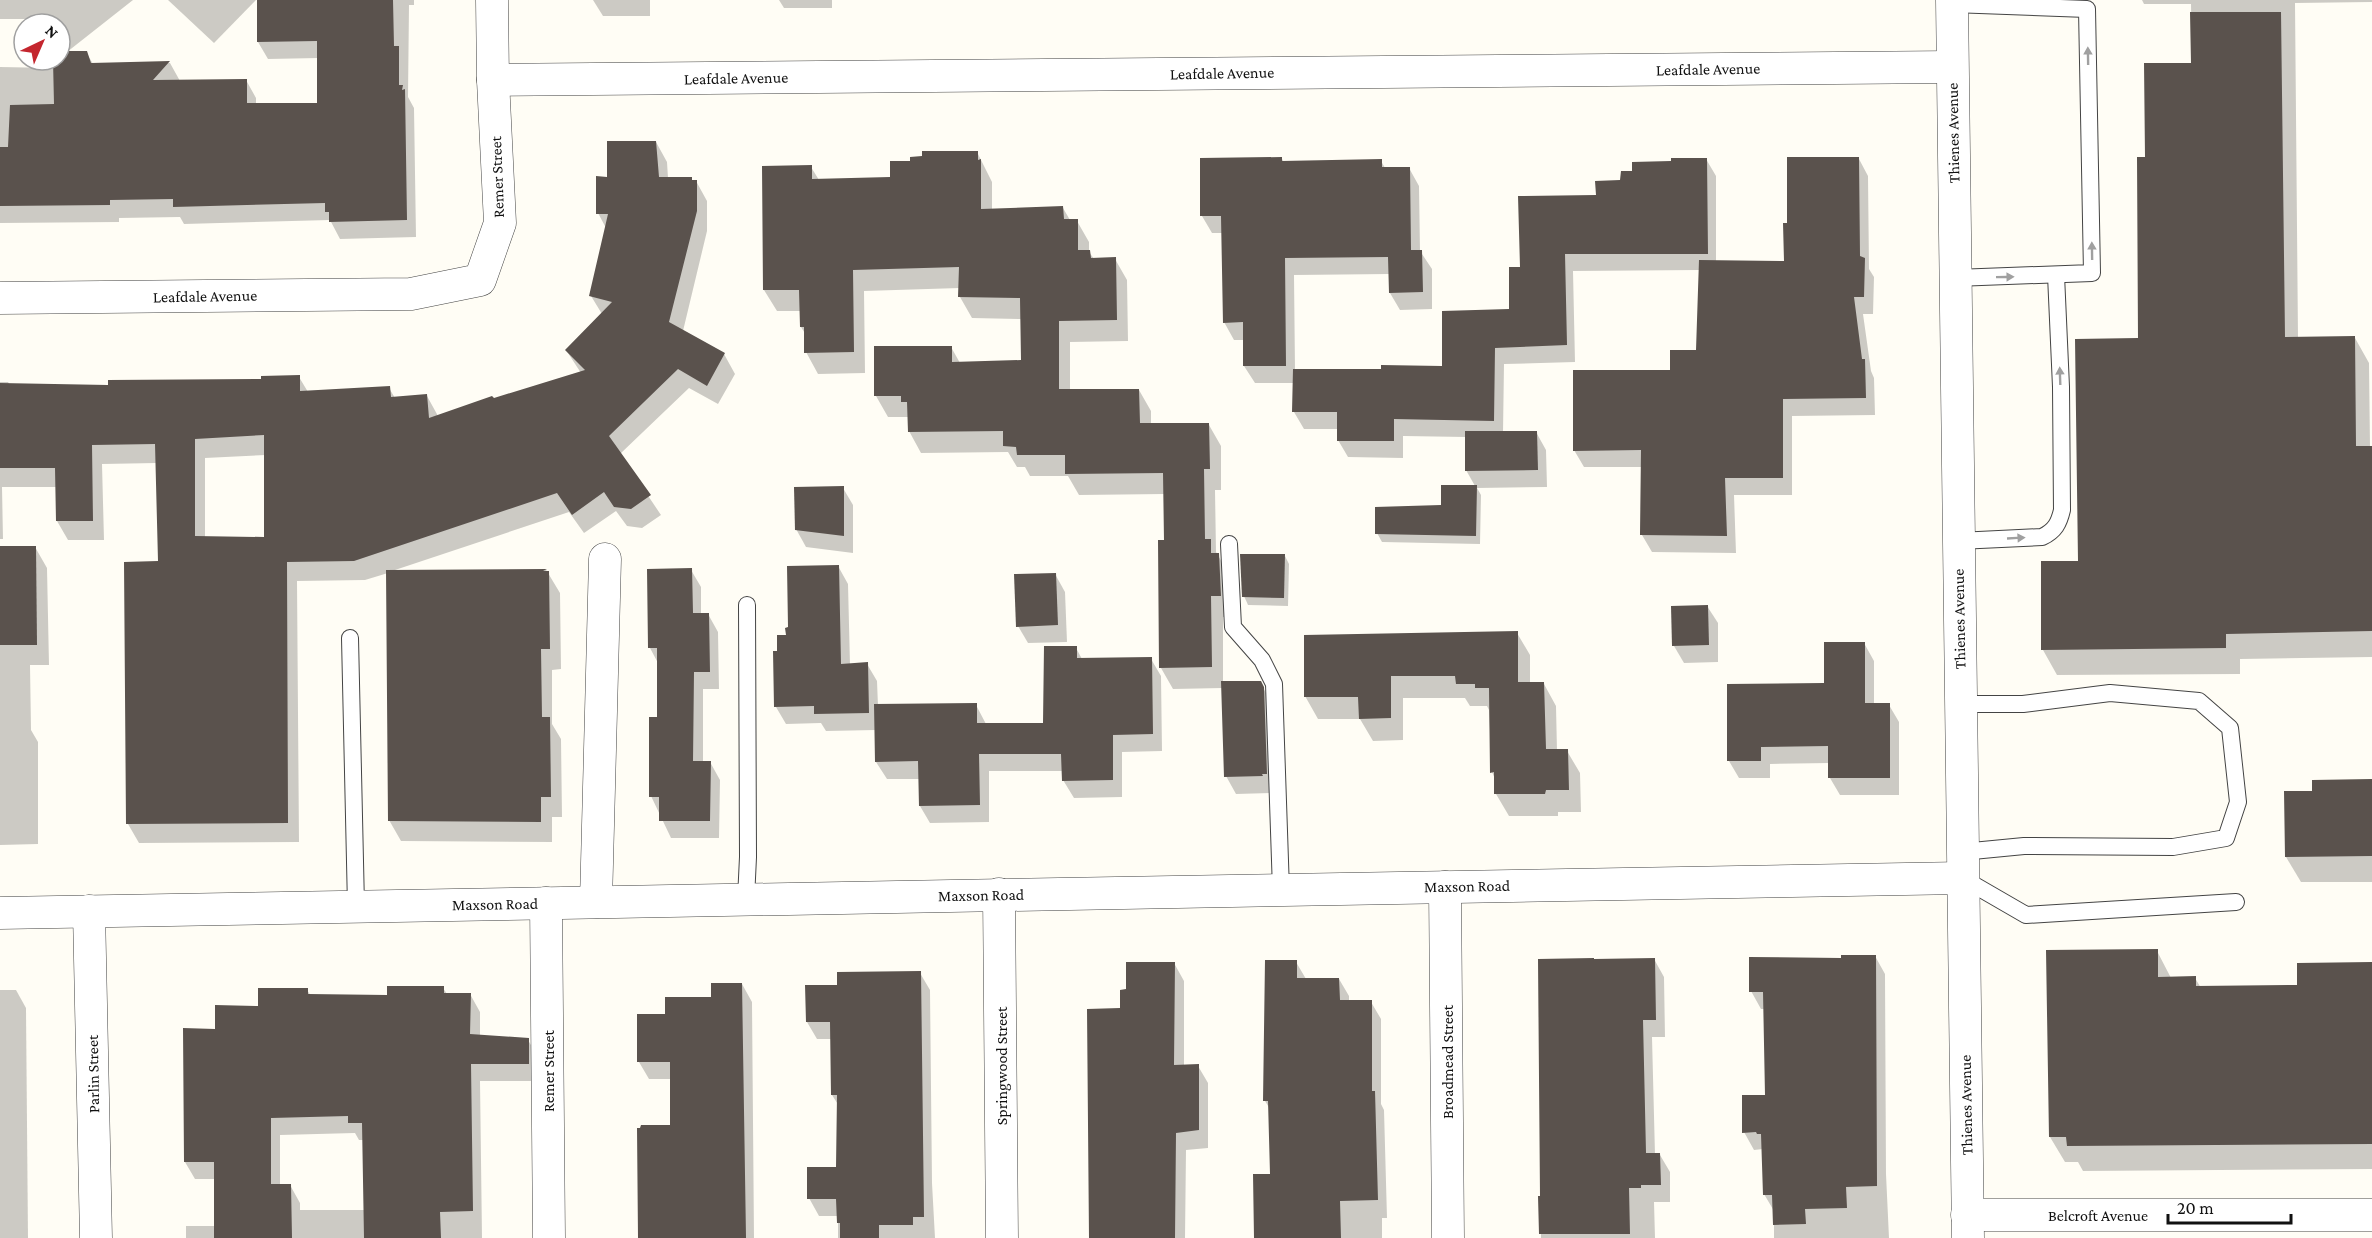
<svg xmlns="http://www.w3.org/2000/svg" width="2372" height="1238" font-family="'Crimson Pro',serif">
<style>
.shadow{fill:#0003;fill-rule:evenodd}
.building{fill:#5a524d;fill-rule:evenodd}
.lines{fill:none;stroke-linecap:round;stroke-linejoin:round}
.service-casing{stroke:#444;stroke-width:18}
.minor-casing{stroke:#444;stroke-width:33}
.service{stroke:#fff;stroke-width:16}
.minor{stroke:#fff;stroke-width:32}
.oneway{fill:#a0a0a0}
.labels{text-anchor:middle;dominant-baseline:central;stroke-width:6;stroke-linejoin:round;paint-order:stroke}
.street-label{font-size:16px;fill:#111;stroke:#fff}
</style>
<rect width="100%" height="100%" fill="#fffdf5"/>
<!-- shadow -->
<g class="shadow">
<polygon points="0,0 133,0 67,52 86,52 93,64 170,63 180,81 246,80 256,98 256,105 319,105 319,58 268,59 258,42 258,0 414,0 414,5 409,5 408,97 414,108 416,237 340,239 330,220 184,224 180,217 119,218 119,222 0,223 0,67 54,68 51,60 60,60 60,24 39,24 38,19 0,19"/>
<polygon points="168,0 256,0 214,43"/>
<polygon points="593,0 650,0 650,16 603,16"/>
<polygon points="779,0 832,0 832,8 784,8"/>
<polygon points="2142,0 2372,0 2372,2 2295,3 2298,338 2355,338 2369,363 2370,447 2372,447 2372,657 2240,659 2240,674 2057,675 2043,650 2080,563 2140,340 2147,159 2192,64 2191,4 2144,4"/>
<path d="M656 142 667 162 668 178 696 181 707 201V231L683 331 724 354 735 374 718 404 689 388 620 454 661 515 642 528 627 526 616 511 584 533 569 512 395 570H546L548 573 560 593 561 669 552 670V724L561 739 562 817H552V842L401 841 389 820 388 573 365 580 297 581 299 842 139 843 128 824 159 562 157 463 102 464 104 540H68L57 521V487H2L3 539H0V382H8L10 385 110 386 263 381 299 377 308 392 389 388 395 398 427 396 438 416 581 373 566 350 602 314 591 296 606 228 598 213 609 178ZM266 455V538H205V458Z"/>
<polygon points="977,152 992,182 992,210 1063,208 1070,220 1077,221 1089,242 1089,252 1094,259 1115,259 1127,280 1128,341 1070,342 1070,390 1139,390 1151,411 1151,424 1209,425 1221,446 1221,490 1215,490 1216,552 1230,576 1232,617 1223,617 1223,682 1260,682 1273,706 1271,793 1236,794 1226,776 1223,688 1173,689 1161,668 1166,542 1165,494 1079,495 1068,476 1030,476 1025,467 1017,467 1008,452 921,453 909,431 909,417 888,417 876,396 951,347 960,363 1023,362 1022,319 972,318 960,297 960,288 864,291 865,373 818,374 806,352 806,335 801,327 801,311 777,311 764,290 811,167 819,180 891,178 912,162"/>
<polygon points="1282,159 1284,162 1381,161 1385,168 1409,168 1419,186 1420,251 1432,269 1432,309 1400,310 1390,293 1390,274 1294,275 1295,370 1383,370 1443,367 1511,310 1521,268 1597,196 1622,182 1706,159 1716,176 1716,262 1785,263 1788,224 1859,159 1868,176 1869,269 1874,277 1873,314 1863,314 1871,371 1874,378 1875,415 1792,416 1792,495 1734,495 1736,553 1652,552 1642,535 1643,467 1584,467 1574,450 1698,351 1700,270 1573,271 1575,362 1504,364 1503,433 1536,432 1546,450 1547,487 1477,488 1481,495 1480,544 1382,542 1377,533 1443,506 1475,486 1466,470 1466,437 1403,436 1403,458 1348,457 1338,440 1338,429 1304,429 1294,412 1294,383 1255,383 1244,366 1244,340 1234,340 1224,322 1222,233 1212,233 1202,216"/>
<polygon points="843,488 853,505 853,553 806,547 796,529"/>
<polygon points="35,547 47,568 49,665 30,665 31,730 38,742 38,844 0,845 0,548"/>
<polygon points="1285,556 1289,564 1288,606 1248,605 1244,596"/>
<polygon points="838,566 848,584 850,665 867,664 877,681 878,706 976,705 986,724 1045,724 1076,648 1082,659 1151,659 1161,676 1162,751 1122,752 1122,797 1074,798 1063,780 1063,771 989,771 989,822 930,823 920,806 920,779 887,779 876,762 876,730 826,731 821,723 786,724 776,707 779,652 787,636"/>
<polygon points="691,570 701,587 701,614 708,614 718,632 719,689 703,689 703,762 710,762 720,780 719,838 671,838 651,796 658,718 658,663 650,648"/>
<polygon points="1055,574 1065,592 1067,642 1028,643 1018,626"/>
<polygon points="1707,606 1718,623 1718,662 1684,663 1674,646"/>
<polygon points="1517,633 1530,655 1530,684 1544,684 1556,706 1557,751 1567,751 1580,773 1581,812 1558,812 1558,816 1509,816 1496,794 1495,779 1492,772 1489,710 1487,706 1470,706 1465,698 1403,698 1403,740 1373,741 1360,719 1318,719 1305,696"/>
<polygon points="1864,643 1874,661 1874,705 1889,705 1899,722 1899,795 1840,795 1830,778 1830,763 1770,764 1770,778 1739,778 1729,761 1825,685"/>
<polygon points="2372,781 2372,882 2301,882 2286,857 2314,792"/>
<polygon points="2157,951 2171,978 2195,978 2201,988 2299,987 2372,963 2372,1169 2083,1171 2078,1162 2065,1162 2050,1137"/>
<polygon points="1875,956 1885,974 1886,1174 1889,1238 1774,1238 1774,1211 1764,1194 1763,1149 1754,1150 1744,1132 1767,1097 1765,1009 1761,1009 1751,991 1842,959"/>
<polygon points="1654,959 1664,977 1665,1037 1652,1037 1655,1155 1660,1155 1670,1172 1670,1202 1654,1202 1655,1238 1541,1238 1539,960"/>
<polygon points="1296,962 1306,979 1339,979 1349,996 1349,1002 1371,1002 1381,1019 1381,1104 1384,1110 1387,1218 1382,1218 1382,1238 1256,1238 1271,1176 1270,1109 1265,1101"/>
<polygon points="1174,963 1184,981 1184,1066 1198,1066 1208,1083 1208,1148 1186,1150 1185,1238 1090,1238 1122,1010 1128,991"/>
<polygon points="920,973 930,990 932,1183 935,1238 838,1238 838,1216 819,1216 809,1198 838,1169 839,1106 832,1095 832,1039 817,1039 807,1022 838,986"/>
<polygon points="742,984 752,1002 754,1238 641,1238 671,1126 671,1079 649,1079 639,1062 667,1016 713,998"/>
<path d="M443 988 447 994H470L480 1012V1036L528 1040 538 1057 539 1081H480L482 1238H186V1226H215V1179H195L185 1162 216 1030 259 1008 307 990 311 996 388 997ZM355 1133 359 1140H364L365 1210H300V1203L290 1185H280V1135Z"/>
<polygon points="0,990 16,990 26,1008 28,1238 0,1238"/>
</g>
<!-- building -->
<g class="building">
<polygon points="257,0 393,0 394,46 399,46 399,85 403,85 402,90 405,89 407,220 329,222 329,212 325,212 325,203 173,207 173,199 110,200 110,205 0,206 0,147 8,147 10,105 54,104 53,60 60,60 60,51 87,51 91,63 170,61 153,80 247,79 247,103 317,103 317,41 257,42"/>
<polygon points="2190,12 2281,12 2285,337 2355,336 2356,446 2372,446 2372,631 2226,634 2226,648 2041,650 2041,561 2078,561 2075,339 2138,338 2137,157 2145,157 2144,63 2191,63"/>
<path d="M607 141H656L659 177H692V180H697V211L669 322 725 353 707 386 678 369 609 436 651 495 631 509 614 507 604 492 572 515 557 493 354 561 287 562 288 823 126 824 124 562 158 561 155 444 92 445 93 521H56L55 468H0V383L108 385V380L261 379V376L300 375V391L390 386 391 397 427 394 429 418 492 396 494 398 585 370 565 350 612 302 589 296 608 214H596V176L607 177ZM264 435V537L195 536V439Z"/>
<polygon points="922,151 978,151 978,160 981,159 981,209 1063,206 1064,219 1078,219 1078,250 1090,250 1091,258 1116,257 1117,320 1059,321 1059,389 1139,389 1140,423 1209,423 1210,469 1204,469 1205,539 1211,539 1211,553 1219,553 1221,596 1211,596 1212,667 1159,668 1158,540 1164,540 1163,473 1065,474 1065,455 1017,455 1016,447 1003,446 1003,431 908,432 907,402 901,402 901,396 874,396 874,346 952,346 952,362 1021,360 1020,298 958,297 959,267 853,270 854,352 804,353 804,327 800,327 799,290 763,290 762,166 812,165 812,179 890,177 890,161 910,161 910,157 922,156"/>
<polygon points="1282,157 1282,161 1382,159 1382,167 1410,167 1411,250 1422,250 1423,292 1389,293 1388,257 1285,258 1286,366 1243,366 1243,322 1223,323 1221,216 1200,216 1200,158"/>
<polygon points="1787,157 1859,157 1860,256 1865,258 1864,297 1854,297 1862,359 1865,359 1866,398 1783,399 1783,478 1725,478 1727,536 1640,535 1641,450 1573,451 1573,370 1670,370 1670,350 1696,350 1699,260 1784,261 1783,223 1787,223"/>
<polygon points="1671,158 1707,158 1708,254 1565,254 1567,345 1495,348 1494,421 1394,419 1394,441 1337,441 1337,412 1292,412 1293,369 1381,369 1381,365 1442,366 1442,311 1509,309 1509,267 1520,267 1518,196 1596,195 1595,181 1620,180 1621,171 1632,171 1632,162 1671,161"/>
<polygon points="1465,431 1537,431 1538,470 1465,471"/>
<polygon points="1441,485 1477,485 1476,536 1375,534 1375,507 1441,505"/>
<polygon points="844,486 844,536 795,530 794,487"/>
<polygon points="0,546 36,546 37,645 0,645"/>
<polygon points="1240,554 1285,554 1284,598 1242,597"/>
<polygon points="839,565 841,664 868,662 869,713 814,714 814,706 774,707 773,651 777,651 777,635 786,635 785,628 788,627 787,566"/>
<polygon points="692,568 693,613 709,613 710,672 694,672 693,761 711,761 710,821 659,821 659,797 649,797 649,717 657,717 657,648 648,648 647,569"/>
<polygon points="547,569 543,571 549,571 550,649 541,649 542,717 550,717 551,797 541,797 541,822 388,821 386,570"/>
<polygon points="1056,573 1058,625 1016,627 1014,574"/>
<polygon points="1708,605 1709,645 1672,646 1671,606"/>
<polygon points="1518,631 1518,682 1544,682 1546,749 1568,749 1569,790 1546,790 1545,794 1494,794 1494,772 1490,773 1489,688 1475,688 1475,684 1456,684 1455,676 1391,676 1391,718 1359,719 1358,697 1304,697 1304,635"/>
<polygon points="1824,642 1865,642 1865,703 1890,703 1890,778 1828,778 1828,746 1761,747 1761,761 1727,761 1727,684 1824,683"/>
<polygon points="1044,646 1077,646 1077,658 1152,657 1153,734 1113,735 1113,780 1062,781 1061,754 979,754 980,805 919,806 918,761 875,762 874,704 977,703 977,723 1043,723"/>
<polygon points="1221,681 1261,681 1264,687 1267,774 1262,774 1263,776 1224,777"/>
<polygon points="2372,779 2372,856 2285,857 2284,791 2312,791 2312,780"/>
<polygon points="2158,949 2158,977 2196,976 2196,986 2297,985 2297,963 2372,962 2372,1144 2067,1146 2066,1137 2049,1137 2046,950"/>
<polygon points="1841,955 1876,955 1877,1186 1846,1187 1847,1208 1805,1209 1806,1224 1773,1225 1772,1195 1763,1195 1761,1134 1757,1134 1756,1132 1742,1133 1742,1095 1765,1095 1763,992 1749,992 1749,957 1841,958"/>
<polygon points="1594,958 1594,959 1655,958 1656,1020 1643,1020 1646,1153 1660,1153 1661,1185 1641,1185 1641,1188 1629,1188 1630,1234 1539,1234 1538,1196 1540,1196 1538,959"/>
<polygon points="1265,960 1297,960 1297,978 1339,978 1340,1000 1372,1000 1372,1091 1375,1091 1378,1200 1340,1201 1341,1238 1254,1238 1253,1174 1270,1174 1268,1101 1263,1101"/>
<polygon points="1126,962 1175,962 1174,1065 1199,1064 1199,1130 1176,1133 1175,1238 1089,1238 1087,1009 1120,1008 1120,990 1126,989"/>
<polygon points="921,971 924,1217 913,1217 913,1225 879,1225 879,1238 840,1238 840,1223 837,1223 836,1199 807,1199 807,1167 836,1167 837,1095 831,1095 830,1022 806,1022 805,985 837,985 837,972"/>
<polygon points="711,983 742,983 746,1238 638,1238 637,1128 640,1128 641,1125 670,1125 670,1062 637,1062 637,1014 665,1014 665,997 711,997"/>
<polygon points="387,986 444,986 444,993 471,993 470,1034 529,1038 529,1064 471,1064 473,1211 440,1212 441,1238 364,1238 362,1123 348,1123 348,1116 271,1118 271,1184 291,1184 292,1238 214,1238 214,1162 184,1162 183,1028 215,1029 215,1005 258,1006 258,988 308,988 308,994 387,995"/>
</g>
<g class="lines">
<!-- service casing -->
<g class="service-casing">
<g id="service">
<polyline points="1952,4 2087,9 2092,273 1955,278"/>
<path d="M1958 541 2042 537C2055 531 2059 523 2062 510L2061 387 2056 275"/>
<polyline points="1229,544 1233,627 1262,660 1274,684 1281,890"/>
<polyline points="350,638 356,906"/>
<polyline points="1960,704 2023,704 2110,693 2199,701 2230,728 2238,802 2226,838 2173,847 2024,846 1962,852"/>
<polyline points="1962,878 2026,915 2236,902"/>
<polyline points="746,899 748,857 747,605"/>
</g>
</g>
<!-- minor casing -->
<g class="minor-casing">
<g id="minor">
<polyline points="1952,0 1968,1238"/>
<polyline points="493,80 1952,67"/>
<polyline points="0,298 411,294 480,280 500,223 493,80 492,0"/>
<polyline points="1445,887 1448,1238"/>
<polyline points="999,894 1002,1238"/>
<polyline points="596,902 605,559"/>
<polyline points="546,903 549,1238"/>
<polyline points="89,911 96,1238"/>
<polyline points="0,913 1962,878"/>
<polyline points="1967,1215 2372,1215"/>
</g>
</g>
<!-- service -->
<use href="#service" class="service"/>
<!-- minor -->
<use href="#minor" class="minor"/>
</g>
<!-- one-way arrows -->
<defs><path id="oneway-solid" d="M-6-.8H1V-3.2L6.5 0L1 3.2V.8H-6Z" transform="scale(1.5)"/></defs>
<g class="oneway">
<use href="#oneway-solid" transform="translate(2088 56) rotate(-91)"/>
<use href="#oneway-solid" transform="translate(2092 251) rotate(-91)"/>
<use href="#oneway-solid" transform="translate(2005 277) rotate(-1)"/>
<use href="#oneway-solid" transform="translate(2060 376) rotate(-92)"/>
<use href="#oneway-solid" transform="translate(2016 538) rotate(-3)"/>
</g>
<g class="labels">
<!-- street labels -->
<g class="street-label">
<text transform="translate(1708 69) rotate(-1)">Leafdale Avenue</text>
<text transform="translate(1222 73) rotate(-1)">Leafdale Avenue</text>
<text transform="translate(736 78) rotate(-1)">Leafdale Avenue</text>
<text transform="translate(1953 133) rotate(-91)">Thienes Avenue</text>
<text transform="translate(497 177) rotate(-92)">Remer Street</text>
<text transform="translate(205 296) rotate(-1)">Leafdale Avenue</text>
<text transform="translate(1959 619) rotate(-91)">Thienes Avenue</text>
<text transform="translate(1467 886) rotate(-1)">Maxson Road</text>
<text transform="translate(981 895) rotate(-1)">Maxson Road</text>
<text transform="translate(495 904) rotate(-1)">Maxson Road</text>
<text transform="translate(1447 1062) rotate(-90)">Broadmead Street</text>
<text transform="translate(1001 1066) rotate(-90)">Springwood Street</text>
<text transform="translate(548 1071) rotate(-90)">Remer Street</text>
<text transform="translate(93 1074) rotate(-91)">Parlin Street</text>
<text transform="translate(1966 1105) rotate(-91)">Thienes Avenue</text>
<text x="2098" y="1215">Belcroft Avenue</text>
</g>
</g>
<!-- north arrow -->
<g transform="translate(42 42) rotate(44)"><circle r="28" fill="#ffffff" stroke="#a0a0a0" stroke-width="1.5"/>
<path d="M0-4.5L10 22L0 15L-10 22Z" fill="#c4262e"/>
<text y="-9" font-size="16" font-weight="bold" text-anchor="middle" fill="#111111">N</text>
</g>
<!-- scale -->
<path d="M2168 1214v9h123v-9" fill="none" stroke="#111111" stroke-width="3"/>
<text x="2177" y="1214" font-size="18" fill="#111111" stroke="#ffffff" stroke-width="4.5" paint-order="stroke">20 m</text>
</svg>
